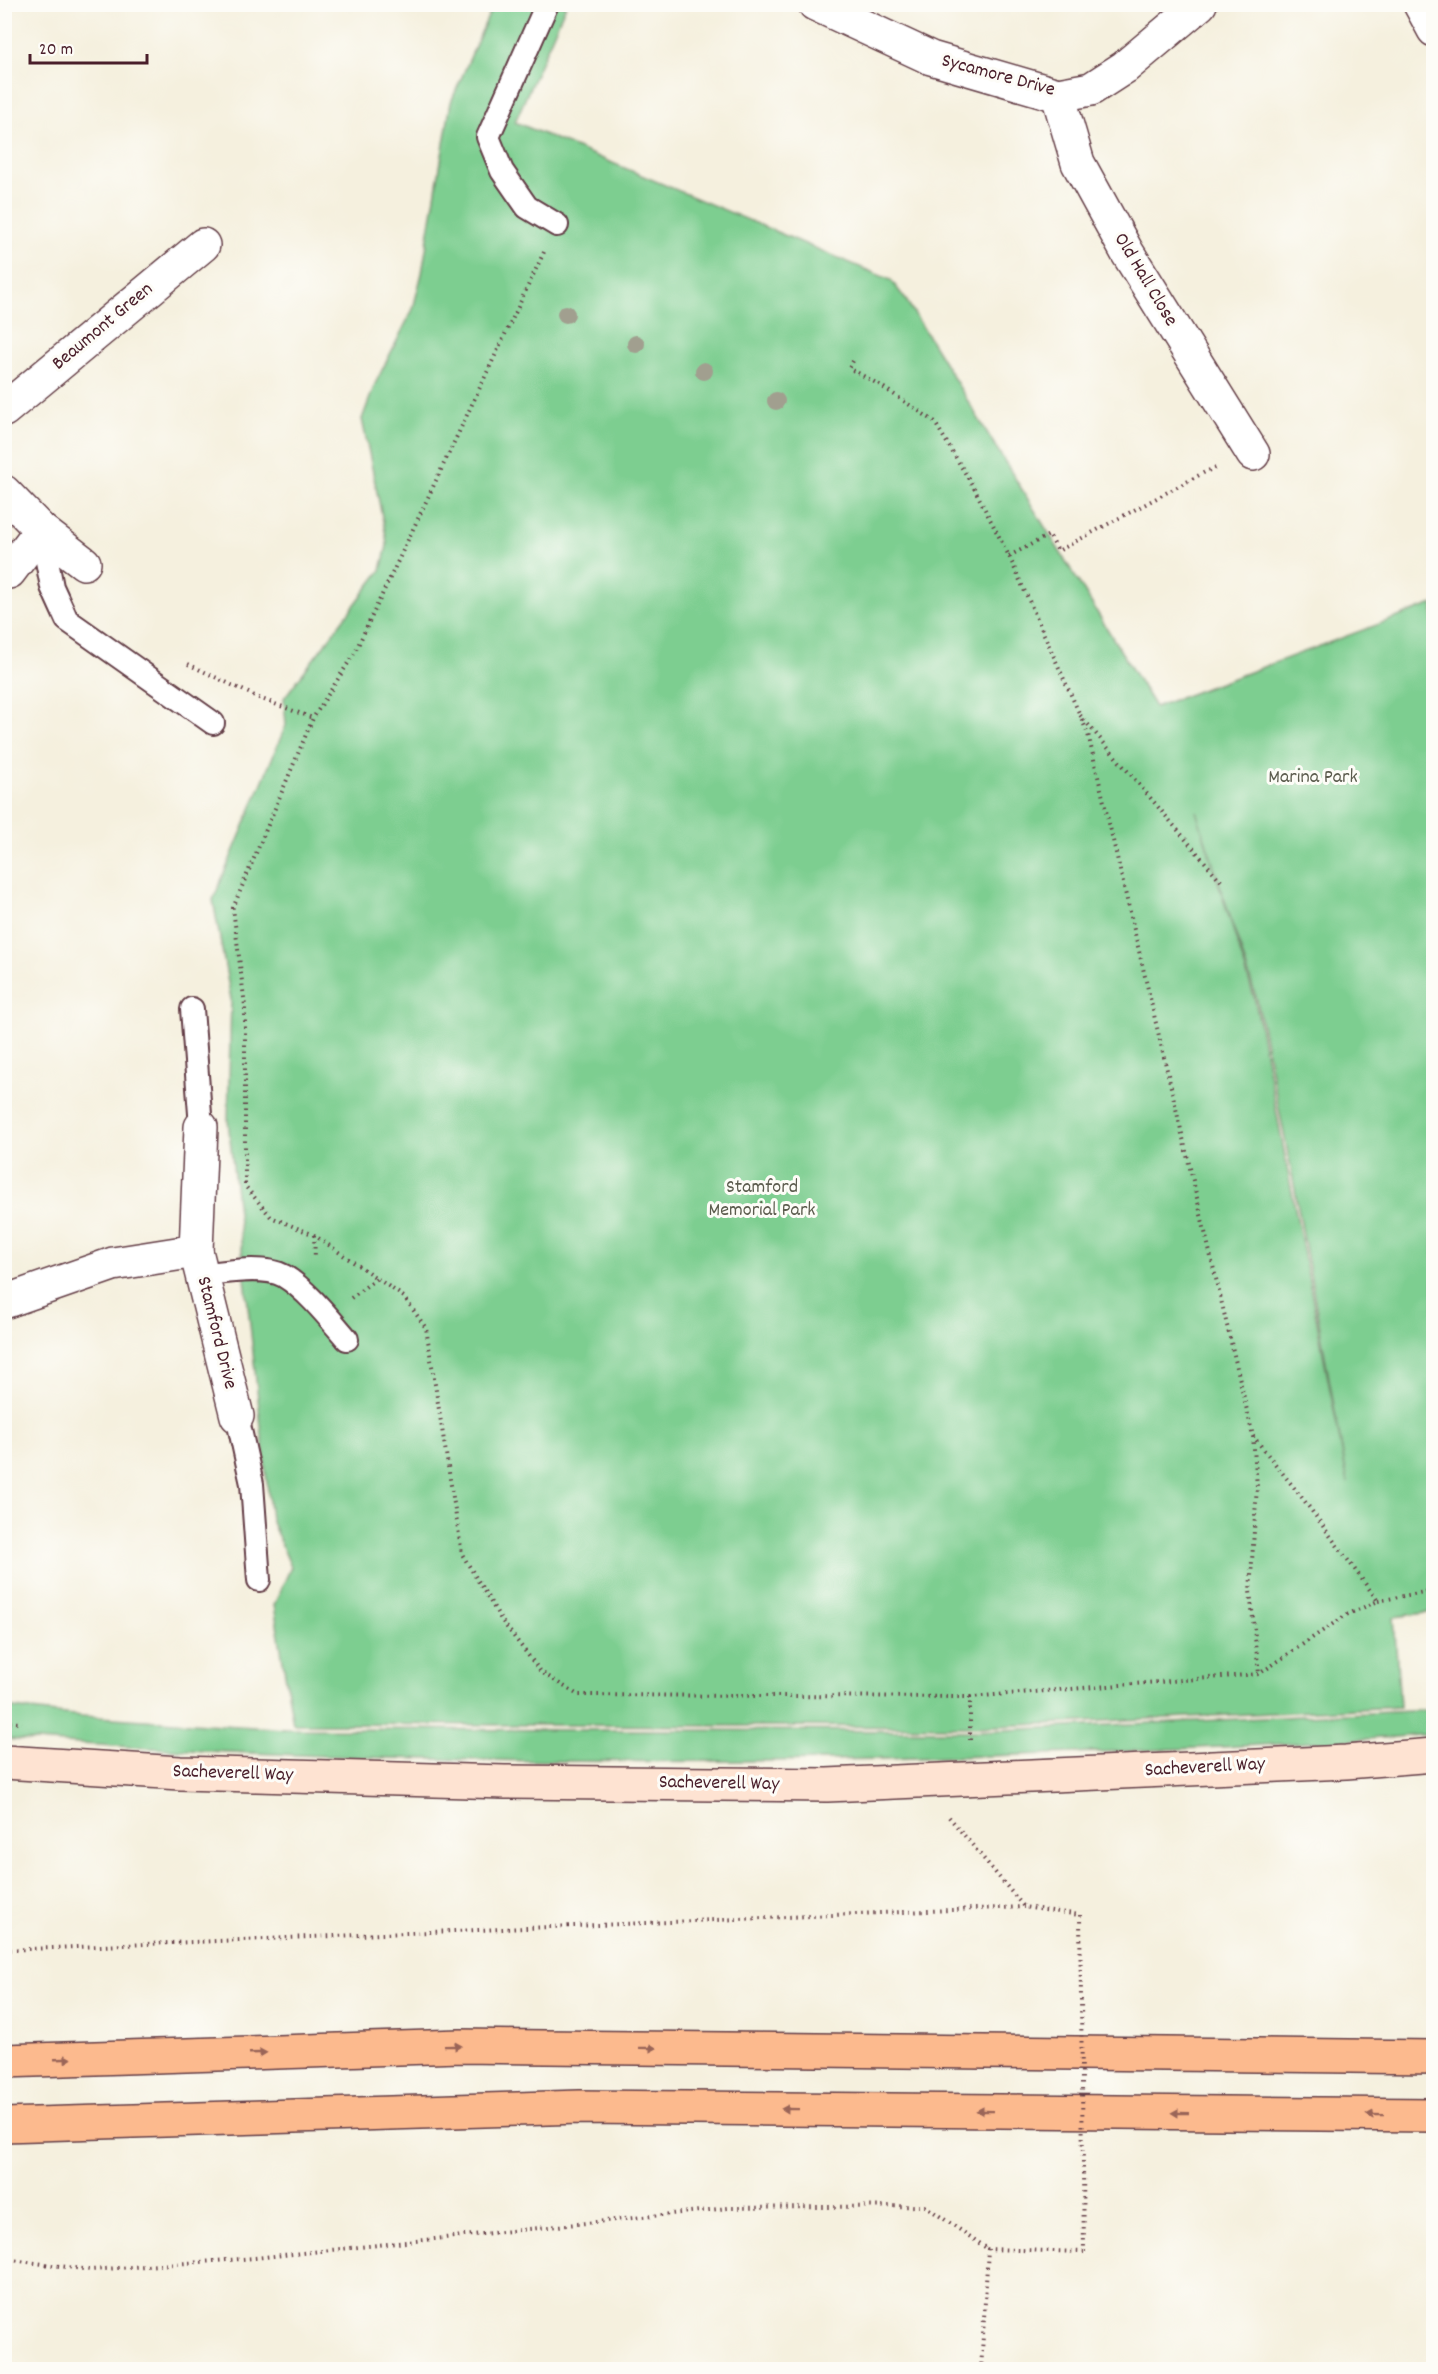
<svg xmlns="http://www.w3.org/2000/svg" width="1438" height="2374" font-family="Dekko,sans-serif">
<style>
.green{fill:#7dce90;stroke:#64765e;stroke-width:1.5;fill-rule:evenodd}
.lines{fill:none;stroke-linecap:round;stroke-linejoin:round}
.lane-casing{stroke:#643e46;stroke-width:26}
.street-casing{stroke:#643e46;stroke-width:36}
.secondary-casing{stroke:#643e46;stroke-width:36}
.highway-casing{stroke:#643e46;stroke-width:36}
.path{stroke:#643e46;stroke-width:4;stroke-dasharray:1.5 4.5;stroke-linecap:butt}
.lane{stroke:#fff;stroke-width:22}
.street{stroke:#fff;stroke-width:33}
.secondary{stroke:#fee3d2;stroke-width:33}
.highway{stroke:#fcba8e;stroke-width:33}
.path-bridge{stroke:#643e46;stroke-width:4;stroke-dasharray:1.5 4.5;stroke-linecap:butt}
.tree{fill:#a19f8f}
.oneway{fill:#9a6558}
.labels{text-anchor:middle;dominant-baseline:central;stroke-width:6;stroke-linejoin:round;paint-order:stroke}
.street-label{font-size:20px;fill:#4a1f2b;stroke:#fdfcf7}
.park-label{font-size:20px;fill:#5c5c4e;stroke:#fdfcf7}
</style>
<rect width="100%" height="100%" fill="#fdfcf7"/>
<filter id="ink" filterUnits="userSpaceOnUse"><feTurbulence type="fractalNoise" baseFrequency=".0167" numOctaves="2"/><feDisplacementMap in="SourceGraphic" scale="12" xChannelSelector="R" yChannelSelector="G"/><feConvolveMatrix kernelMatrix="1 2 1 2 8 2 1 2 1" color-interpolation-filters="sRGB"/></filter>
<filter id="wash" filterUnits="userSpaceOnUse"><feTurbulence type="fractalNoise" baseFrequency=".008" numOctaves="4" result="noise"/><feDisplacementMap in="SourceGraphic" scale="24" xChannelSelector="R" yChannelSelector="G"/><feGaussianBlur stdDeviation="1.35" result="paint"/><feColorMatrix in="noise" values="0 0 0 0 0 0 0 0 0 0 0 0 0 0 0 0 0 1.4 0 .05"/><feComposite in="paint" operator="in"/></filter>
<g filter="url(#wash)">
<rect width="100%" height="100%" fill="#f5f0de"/>
<!-- green -->
<g class="green">
<path d="M493 5H566L515 122 891 280 906 300 1155 707 1433 604 1434 1612 1394 1617 1400 1707 979 1727 293 1724 274 1605 291 1567 271 1520 228 1120 231 999 213 900 286 725 284 698 381 570 387 546 386 536 362 419 375 384 413 309 422 273 451 102ZM1196 811 1257 1000 1292 1174 1348 1483 1255 1000Z"/>
<path d="M5 1707 82 1716 285 1729 979 1731 1433 1710 1434 1734C1295 1745 1156 1750 1017 1755 680 1767 342 1763 5 1739Z"/>
</g>
</g>
<g filter="url(#ink)">
<g class="lines">
<!-- lane casing -->
<g class="lane-casing">
<g id="lane">
<polyline points="547,4 488,137 502,171 527,207 557,225"/>
<polyline points="41,530 52,587 67,620 213,723"/>
<polyline points="192,1009 201,1127"/>
<path d="M201 1275C222 1272 265 1265 284 1276 306 1289 330 1319 347 1339"/>
<polyline points="237,1416 252,1484 259,1580"/>
</g>
</g>
<!-- street casing -->
<g class="street-casing">
<g id="street">
<polyline points="815,4 931,58 1058,95 1091,89 1125,67 1200,4"/>
<polyline points="1420,4 1434,30"/>
<polyline points="1058,95 1078,163 1127,252 1253,454"/>
<polyline points="4,410 203,245"/>
<polyline points="4,492 41,530 84,563"/>
<polyline points="9,572 41,530"/>
<polyline points="201,1127 196,1251 237,1416"/>
<polyline points="4,1302 113,1264 196,1251"/>
</g>
</g>
<!-- secondary casing -->
<g class="secondary-casing">
<polyline id="secondary" points="4,1762 180,1773 505,1782 827,1785 1346,1762 1434,1755"/>
</g>
<!-- highway casing -->
<g class="highway-casing">
<g id="highway">
<polyline points="4,2061 460,2046 1434,2057"/>
<polyline points="4,2125 580,2107 1434,2115"/>
</g>
</g>
<!-- path -->
<g class="path">
<polyline points="544,252 354,654 313,718 233,908 245,1006 245,1186 271,1217 314,1235 404,1297 426,1328 462,1554 502,1621 541,1672 578,1695 970,1697 970,1743"/>
<polyline points="853,361 849,368 878,384 934,421 974,488 1009,556 1080,715"/>
<polyline points="1009,556 1049,535 1058,551 1205,472 1218,467"/>
<polyline points="188,664 259,698 313,718"/>
<polyline points="1221,881 1080,715 1088,734 1253,1436 1257,1486 1250,1591 1259,1674"/>
<polyline points="314,1235 315,1258"/>
<polyline points="351,1298 377,1278"/>
<polyline points="1378,1601 1434,1590"/>
<polyline points="970,1697 1259,1674 1346,1615 1378,1601 1303,1499 1253,1436"/>
<polyline points="4,1722 22,1723"/>
<polyline points="949,1817 1024,1907 1080,1915"/>
<polyline points="4,1950 1024,1907"/>
<polyline points="4,2259 91,2270 255,2258 728,2208 925,2206 988,2249"/>
<polyline points="981,2370 988,2249 1084,2252"/>
</g>
<!-- lane -->
<use href="#lane" class="lane"/>
<!-- street -->
<use href="#street" class="street"/>
<!-- secondary -->
<use href="#secondary" class="secondary"/>
<!-- highway -->
<use href="#highway" class="highway"/>
<!-- path-bridge -->
<polyline class="path-bridge" points="1080,1915 1084,2252"/>
</g>
<!-- trees -->
<g class="tree">
<circle cx="566" cy="314" r="9"/>
<circle cx="636" cy="344" r="9"/>
<circle cx="704" cy="371" r="9"/>
<circle cx="776" cy="401" r="9"/>
</g>
<!-- one-way arrows -->
<defs><path id="oneway-solid" d="M-6-.8H1V-3.2L6.5 0L1 3.2V.8H-6Z" transform="scale(1.5)"/></defs>
<g class="oneway">
<use href="#oneway-solid" transform="translate(453 2046) rotate(-1)"/>
<use href="#oneway-solid" transform="translate(648 2048) rotate(1)"/>
<use href="#oneway-solid" transform="translate(258 2053) rotate(-2)"/>
<use href="#oneway-solid" transform="translate(63 2059) rotate(-2)"/>
<use href="#oneway-solid" transform="translate(790 2109) rotate(-179)"/>
<use href="#oneway-solid" transform="translate(985 2111) rotate(-179)"/>
<use href="#oneway-solid" transform="translate(1180 2113) rotate(-179)"/>
<use href="#oneway-solid" transform="translate(1375 2115) rotate(-179)"/>
</g>
</g>
<g class="labels">
<!-- street labels -->
<g class="street-label">
<text transform="translate(998 76) rotate(15)">Sycamore Drive</text>
<text transform="translate(1145 280) rotate(59)">Old Hall Close</text>
<text transform="translate(103 327) rotate(-40)">Beaumont Green</text>
<text transform="translate(216 1333) rotate(76)">Stamford Drive</text>
<text transform="translate(1205 1768) rotate(-3)">Sacheverell Way</text>
<text transform="translate(233 1774) rotate(2)">Sacheverell Way</text>
<text transform="translate(719 1784) rotate(1)">Sacheverell Way</text>
</g>
<!-- park labels -->
<g class="park-label">
<text x="1313" y="778">Marina Park</text>
<text x="762" y="1188">Stamford<tspan x="762" dy="23">Memorial Park</tspan></text>
</g>
</g>
<!-- margin -->
<rect width="1438" height="2374" fill="none" stroke="#fdfcf7" stroke-width="24"/>
<!-- scale -->
<path d="M30 54v9h117v-9" fill="none" stroke="#4a1f2b" stroke-width="3"/>
<text x="39" y="54" font-size="18" fill="#4a1f2b" stroke="#fdfcf7" stroke-width="4.5" paint-order="stroke">20 m</text>
</svg>
